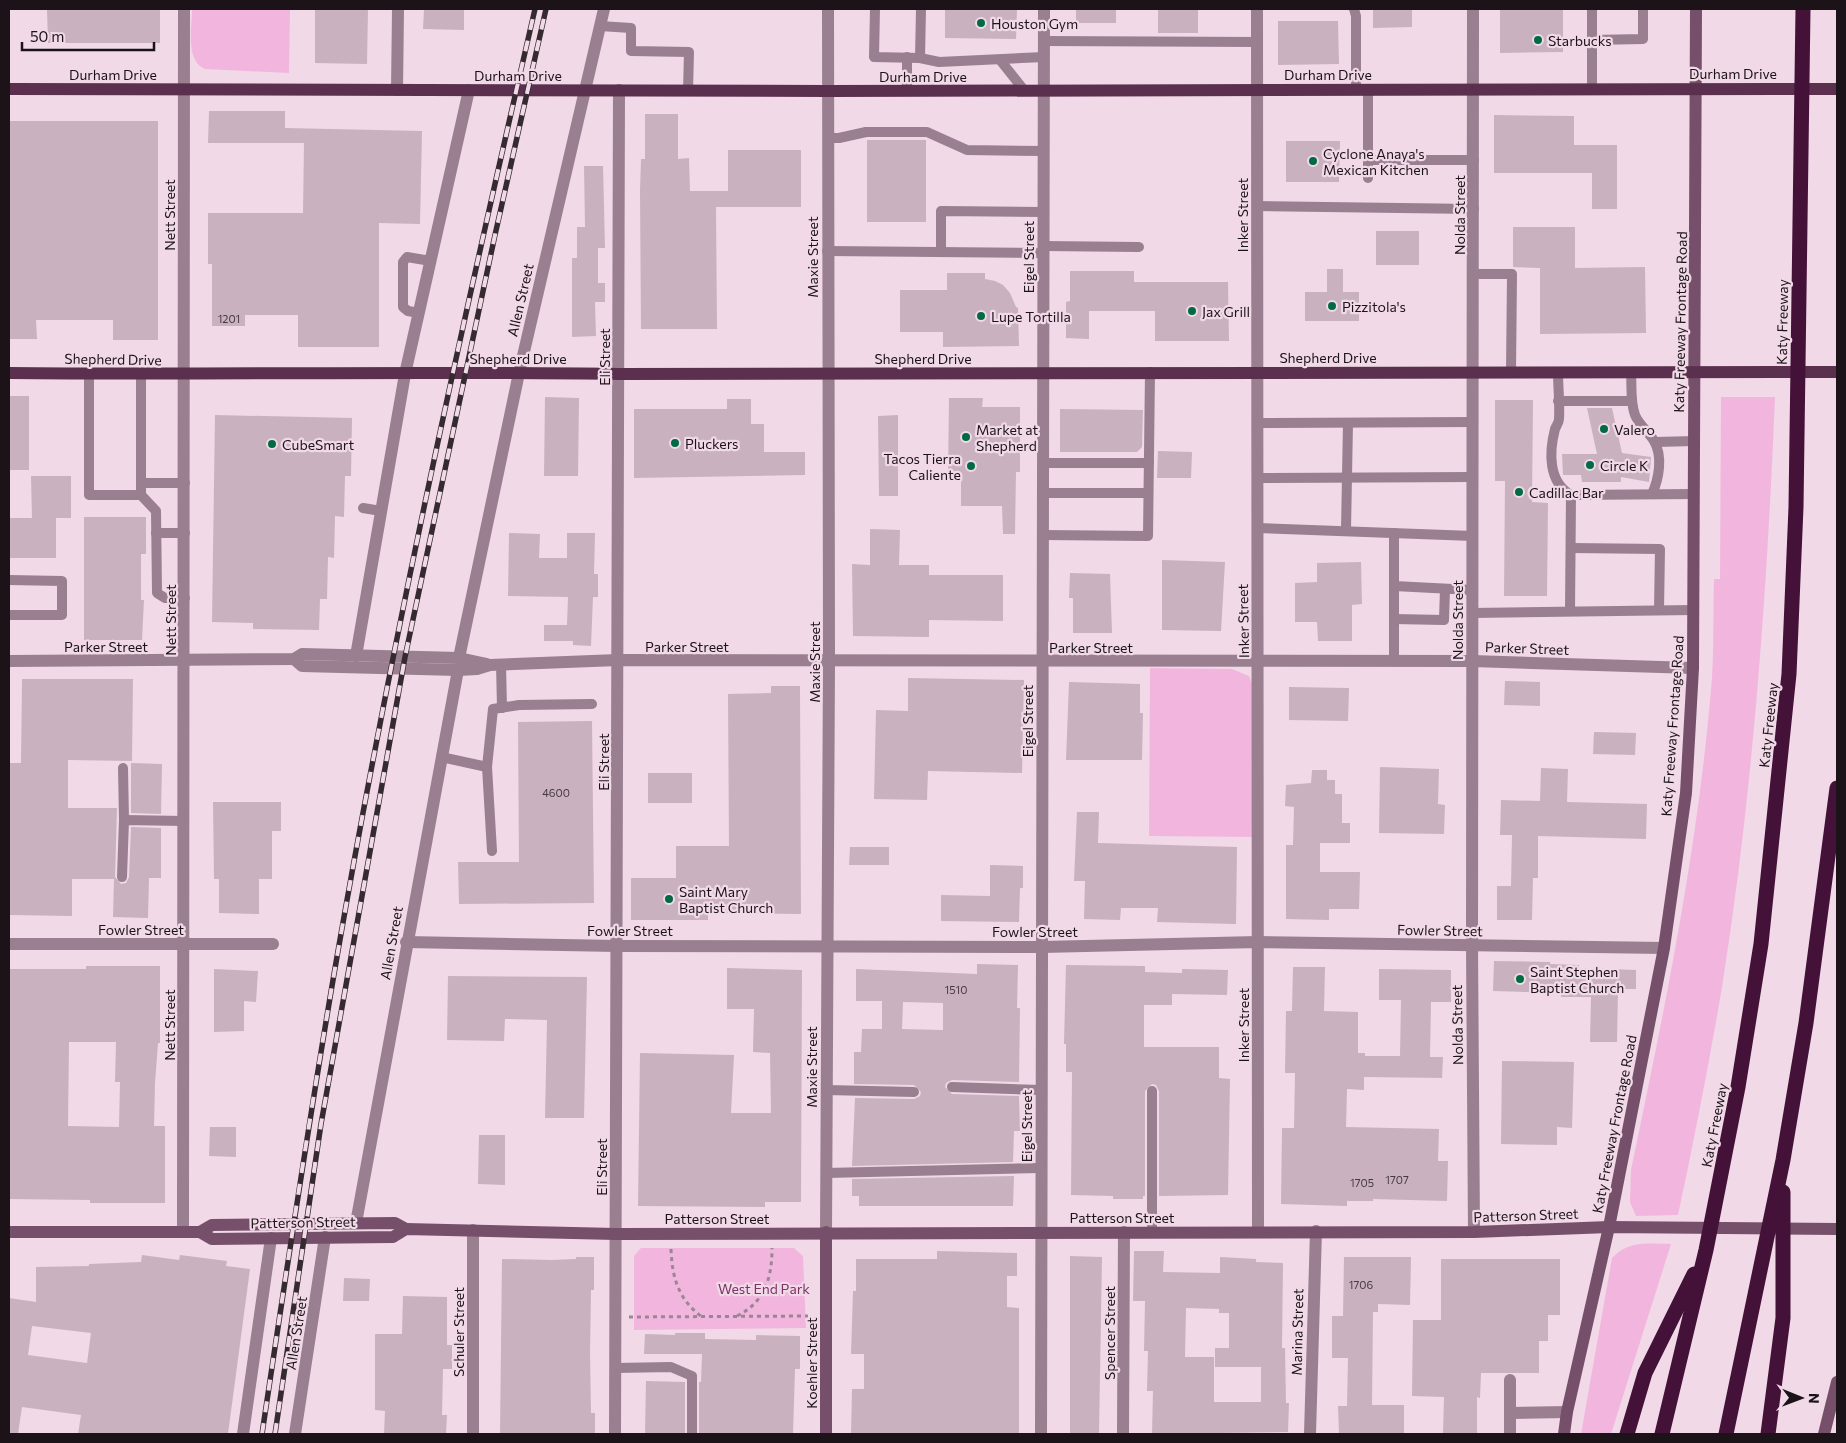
<svg xmlns="http://www.w3.org/2000/svg" width="1846" height="1443" font-family="Commissioner,sans-serif">
<style>
.green{fill:#f2b6de}
.building{fill:#c9b1c0;fill-rule:evenodd}
.lines{fill:none;stroke-linecap:round;stroke-linejoin:round}
.path{stroke:#988792;stroke-width:3;stroke-dasharray:4 4;stroke-linecap:butt}
.lane{stroke:#997f90;stroke-width:10}
.street{stroke:#997f90;stroke-width:12}
.secondary{stroke:#76506a;stroke-width:12}
.primary{stroke:#5b304f;stroke-width:12}
.highway{stroke:#441238;stroke-width:15}
.rail-casing{stroke:#342a30;stroke-width:5.5}
.rail{stroke:#f1d9e8;stroke-width:4;stroke-dasharray:11;stroke-linecap:butt}
.poi-dot{fill:#006b43;stroke:#f1d9e8;stroke-width:2}
.labels{text-anchor:middle;dominant-baseline:central;stroke-width:4.5;stroke-linejoin:round;paint-order:stroke}
.number-label{font-size:11px;fill:#463a42}
.poi-label{font-size:14px;fill:#1b1318;stroke:#f1d9e8;text-anchor:start}
.street-label{font-size:14px;fill:#1b1318;stroke:#f1d9e8}
.park-label{font-size:14px;fill:#7b3368;stroke:#f1d9e8}
</style>
<rect width="100%" height="100%" fill="#f1d9e8"/>
<!-- green -->
<g class="green">
<path d="M192 9H290L289 73 205 69C185 60 192 27 192 9Z"/>
<path d="M1721 397H1775C1767 594 1753 792 1722 987 1709 1064 1694 1140 1678 1215L1636 1216 1630 1202 1631 1170C1665 1007 1699 844 1712 677 1714 645 1713 612 1714 579H1720Z"/>
<polygon points="1150,668 1232,669 1249,676 1252,684 1253,837 1149,836"/>
<path d="M1671 1244 1611 1434H1581L1612 1258C1630 1240 1647 1244 1671 1244Z"/>
<polygon points="641,1248 794,1248 803,1256 806,1328 634,1330 634,1256"/>
</g>
<!-- building -->
<g class="building">
<polygon points="47,9 160,9 160,43 48,43"/>
<polygon points="315,9 368,9 367,64 315,63"/>
<polygon points="424,9 464,9 464,30 423,29"/>
<polygon points="945,9 1017,9 1016,39 945,38"/>
<rect x="1076" y="9" width="40" height="14"/>
<rect x="1158" y="9" width="40" height="24"/>
<polygon points="1373,9 1412,9 1412,27 1373,28"/>
<polygon points="1500,9 1563,9 1563,52 1500,53"/>
<polygon points="1278,21 1338,21 1339,64 1278,65"/>
<polygon points="209,111 285,111 285,128 422,131 420,224 379,223 379,347 298,347 298,315 245,315 245,326 212,326 212,264 208,264 208,213 303,213 304,143 208,143"/>
<polygon points="645,114 678,114 678,159 689,158 690,191 728,191 728,150 801,150 801,207 716,207 717,329 641,329 640,191 641,159 645,159"/>
<polygon points="1494,115 1574,116 1574,145 1617,145 1617,209 1592,209 1592,173 1494,173"/>
<polygon points="9,121 158,121 158,340 113,340 113,320 36,320 37,339 9,339"/>
<rect x="867" y="140" width="59" height="82"/>
<polygon points="1286,141 1340,141 1339,182 1286,182"/>
<polygon points="584,166 603,166 605,248 598,248 598,283 605,283 605,302 595,302 596,336 572,337 572,258 577,258 577,227 585,227"/>
<polygon points="1513,227 1575,227 1575,268 1645,267 1646,333 1540,334 1540,268 1513,267"/>
<rect x="1376" y="231" width="43" height="34"/>
<polygon points="1327,269 1343,269 1343,292 1359,292 1359,321 1305,321 1305,292 1327,292"/>
<polygon points="1070,271 1134,271 1134,282 1228,282 1229,341 1155,341 1155,311 1089,311 1089,339 1066,338 1066,302 1070,301"/>
<polygon points="947,273 985,273 985,279 995,281 1003,285 1010,293 1016,307 1018,308 1019,346 943,347 943,332 900,332 900,290 947,290"/>
<rect x="9" y="396" width="20" height="74"/>
<polygon points="545,397 579,398 578,476 544,476"/>
<polygon points="949,398 983,398 982,407 1020,407 1020,472 1016,472 1015,534 1003,534 1002,506 961,506 961,475 948,475"/>
<polygon points="727,399 751,399 751,424 764,424 764,452 805,452 805,475 634,478 634,409 727,409"/>
<polygon points="1495,400 1533,400 1532,502 1548,503 1547,596 1504,596 1505,481 1495,481"/>
<polygon points="1587,408 1612,408 1622,453 1651,457 1649,482 1621,477 1621,482 1582,482 1581,475 1563,475 1562,454 1597,454"/>
<polygon points="1060,409 1143,410 1142,447 1137,452 1060,452"/>
<polygon points="215,415 352,418 351,476 345,476 344,517 335,516 334,558 328,557 327,599 320,599 319,630 253,629 253,623 212,622"/>
<polygon points="898,415 898,496 879,496 878,416"/>
<polygon points="1158,451 1192,452 1191,478 1157,478"/>
<polygon points="31,476 71,476 71,518 56,518 56,558 9,558 9,518 32,518"/>
<polygon points="84,517 146,517 146,554 141,554 141,600 144,600 142,640 84,640"/>
<polygon points="870,529 900,530 899,565 929,565 929,575 1003,575 1003,621 929,620 929,637 853,636 852,564 870,565"/>
<polygon points="509,533 540,534 539,558 567,558 567,533 595,533 594,574 598,574 598,597 593,597 591,646 573,645 573,641 544,641 544,625 567,625 568,597 508,596"/>
<polygon points="1162,560 1225,562 1221,631 1162,630"/>
<polygon points="1361,562 1362,604 1352,605 1352,641 1318,641 1317,622 1295,622 1295,583 1317,582 1317,563"/>
<polygon points="1070,573 1110,574 1112,633 1073,633 1073,598 1069,598"/>
<polygon points="908,678 1024,680 1022,773 928,771 927,800 874,799 876,710 908,711"/>
<polygon points="22,679 133,679 132,761 68,760 68,808 117,808 115,877 121,884 126,883 129,877 131,827 161,828 161,878 149,878 148,918 113,917 114,879 72,879 72,916 9,915 9,763 21,763"/>
<polygon points="1505,681 1540,682 1540,706 1504,705"/>
<polygon points="1069,682 1140,684 1140,713 1143,713 1142,760 1066,760"/>
<polygon points="771,686 800,686 801,914 708,913 708,920 631,920 631,878 676,878 676,846 729,846 728,694 771,693"/>
<polygon points="1289,687 1349,688 1348,721 1289,720"/>
<polygon points="592,721 594,903 459,904 458,862 519,862 518,722"/>
<polygon points="1594,732 1636,733 1635,755 1593,754"/>
<polygon points="131,763 162,764 161,814 131,813"/>
<polygon points="1380,767 1439,769 1438,804 1445,805 1444,834 1379,833"/>
<polygon points="1541,768 1568,769 1567,802 1647,804 1646,839 1538,836 1538,878 1533,878 1532,920 1497,920 1497,886 1511,886 1512,835 1500,835 1501,800 1540,801"/>
<polygon points="1312,770 1327,770 1327,780 1335,780 1335,794 1342,794 1342,823 1350,823 1350,843 1320,843 1320,872 1360,872 1359,909 1329,909 1329,920 1286,919 1286,845 1293,845 1294,807 1285,806 1286,785 1311,783"/>
<rect x="648" y="773" width="44" height="30"/>
<polygon points="213,802 281,802 281,831 272,831 272,879 259,879 259,914 219,913 219,879 214,879"/>
<polygon points="1077,812 1099,812 1098,843 1237,847 1236,924 1157,922 1158,908 1121,908 1120,920 1084,919 1085,881 1074,881"/>
<polygon points="850,847 889,847 889,865 849,865"/>
<polygon points="990,865 1023,866 1023,888 1020,888 1019,922 941,921 941,895 990,896"/>
<polygon points="1494,961 1550,962 1550,964 1579,965 1579,968 1636,970 1636,989 1618,989 1617,1042 1590,1042 1591,997 1561,997 1561,993 1493,991"/>
<path d="M977 964 1018 965 1017 1008H1020L1019 1082 952 1080 946 1083 945 1087 952 1094 1019 1096 1020 1131H1014L1013 1162 852 1166 855 1098 914 1099 920 1096 921 1092 914 1085 854 1084V1052H861L862 1029H882V1001H856V969L977 974ZM903 1002 943 1003V1030L902 1029Z"/>
<polygon points="1066,965 1145,966 1145,972 1182,973 1182,969 1228,970 1227,995 1172,994 1172,1005 1144,1005 1144,1047 1219,1047 1219,1078 1230,1079 1228,1195 1159,1196 1159,1091 1156,1085 1152,1084 1145,1091 1145,1196 1143,1196 1143,1199 1113,1199 1113,1196 1071,1195 1072,1072 1066,1072 1066,1044 1064,1044"/>
<path d="M86 966H160V1043H158L155 1083 154 1126H165V1203H90V1200L9 1199V969H86ZM69 1042H116L115 1082H120L119 1127 68 1126Z"/>
<polygon points="1293,967 1325,967 1324,1011 1358,1012 1358,1053 1365,1053 1365,1056 1400,1056 1401,1000 1379,1000 1379,969 1451,970 1451,1002 1431,1002 1430,1057 1443,1057 1442,1078 1364,1077 1364,1090 1347,1089 1346,1127 1439,1129 1438,1161 1448,1161 1447,1201 1373,1199 1373,1201 1347,1201 1347,1206 1281,1204 1282,1128 1294,1128 1295,1073 1285,1073 1286,1011 1292,1011"/>
<polygon points="727,968 802,970 801,1202 765,1202 765,1207 638,1206 640,1053 734,1055 731,1113 771,1113 770,1053 753,1052 754,1009 727,1009"/>
<polygon points="214,969 258,971 256,1002 244,1001 244,1031 214,1032"/>
<polygon points="448,976 587,977 584,1118 545,1118 547,1020 505,1019 504,1041 447,1040"/>
<polygon points="1502,1061 1574,1062 1572,1128 1557,1127 1557,1145 1501,1144"/>
<polygon points="210,1127 236,1127 236,1157 209,1156"/>
<polygon points="479,1135 505,1135 505,1185 478,1184"/>
<polygon points="1014,1176 1013,1206 859,1206 859,1196 852,1196 852,1179"/>
<polygon points="937,1251 1017,1253 1017,1276 1007,1276 1007,1307 1019,1308 1019,1434 851,1434 852,1389 864,1389 864,1354 851,1354 853,1291 856,1291 856,1259 937,1259"/>
<path d="M1134 1251H1164L1163 1272 1220 1273V1257L1256 1259V1262L1283 1263 1282 1348H1285L1286 1403H1289L1288 1432 1152 1434 1153 1391H1147L1148 1351H1144L1145 1301H1133ZM1186 1308 1219 1309V1313H1229V1348H1215V1367H1261V1402H1214V1357H1185Z"/>
<path d="M142 1255 179 1260 180 1255 227 1261 226 1266 250 1269 228 1434H78L81 1415 22 1407 18 1434H9V1298L36 1302V1267L89 1266V1264L141 1262ZM32 1326 91 1333 87 1363 28 1355Z"/>
<polygon points="1070,1256 1102,1257 1099,1434 1070,1434"/>
<polygon points="576,1257 594,1257 594,1290 591,1290 590,1353 591,1413 595,1413 595,1434 500,1434 502,1259 551,1260 576,1259"/>
<polygon points="1344,1257 1411,1257 1410,1305 1378,1304 1378,1312 1373,1312 1372,1405 1404,1405 1404,1434 1339,1434 1338,1406 1347,1406 1348,1358 1332,1358 1332,1316 1343,1316"/>
<polygon points="1441,1259 1560,1259 1560,1315 1548,1315 1548,1341 1539,1341 1539,1373 1481,1373 1480,1398 1477,1397 1477,1434 1443,1434 1444,1397 1412,1396 1413,1320 1441,1320"/>
<polygon points="344,1278 370,1279 369,1301 343,1301"/>
<polygon points="403,1296 447,1297 447,1345 452,1345 452,1369 443,1369 442,1415 447,1415 446,1434 384,1434 385,1411 375,1410 375,1334 402,1334"/>
<polygon points="675,1333 705,1333 705,1339 756,1340 756,1335 800,1336 800,1369 795,1369 793,1434 699,1434 699,1382 701,1382 702,1354 644,1354 645,1334 675,1335"/>
<polygon points="646,1381 685,1382 685,1434 645,1434"/>
</g>
<g class="lines">
<!-- path -->
<g class="path">
<path d="M671 1249C672 1277 678 1299 702 1317"/>
<path d="M737 1316C765 1302 772 1278 772 1248"/>
<polyline points="629,1317 808,1316"/>
</g>
<!-- lane -->
<g class="lane">
<polyline points="875,9 874,57 920,58 939,62 1044,57"/>
<polyline points="1354,9 1356,16 1356,89"/>
<polyline points="600,26 631,28 631,51 689,52 688,91"/>
<polyline points="1592,40 1643,39 1643,9"/>
<polyline points="1044,41 1257,42"/>
<polyline points="907,57 907,91"/>
<polyline points="920,58 921,9"/>
<polyline points="1000,60 1024,90"/>
<polyline points="1592,88 1592,9"/>
<polyline points="1368,89 1368,178"/>
<polyline points="828,138 839,138 866,132 927,132 967,150 1043,151"/>
<polyline points="1368,160 1474,160"/>
<polyline points="1257,206 1474,209"/>
<polyline points="1043,246 1139,247"/>
<polyline points="827,251 1043,253"/>
<polyline points="941,252 941,211 1043,212"/>
<polyline points="1474,274 1512,274 1511,372"/>
<polyline points="419,313 408,311 403,307 403,262 407,257 431,261"/>
<path d="M1558 372C1558 387 1560 404 1559 419 1559 423 1556 426 1555 429 1549 452 1548 482 1571 495L1694 494"/>
<path d="M1631 372C1632 386 1630 402 1635 415 1639 425 1649 432 1654 441 1663 456 1659 479 1652 494"/>
<polyline points="89,374 89,495 141,495 141,374"/>
<polyline points="1558,401 1632,401"/>
<polyline points="1257,423 1473,422"/>
<polyline points="1655,442 1695,441"/>
<polyline points="1043,463 1149,463"/>
<polyline points="1257,478 1473,477"/>
<polyline points="141,483 185,483"/>
<polyline points="1043,493 1148,493"/>
<polyline points="141,495 156,511 157,593 165,598 185,598"/>
<polyline points="363,508 381,511"/>
<polyline points="1257,528 1473,536"/>
<polyline points="1346,530 1348,423"/>
<polyline points="156,533 185,533"/>
<polyline points="1394,533 1394,661"/>
<polyline points="1043,535 1148,536 1150,372"/>
<polyline points="1571,548 1660,549 1659,610"/>
<polyline points="9,580 62,581 62,615 9,615"/>
<polyline points="1394,586 1472,590"/>
<polyline points="1570,611 1571,495"/>
<polyline points="1472,613 1693,610"/>
<polyline points="1394,619 1444,620 1445,589"/>
<polyline points="501,664 502,708"/>
<polyline points="441,757 487,767 493,709 519,705 592,704"/>
<polyline points="487,767 492,851"/>
<polyline points="123,768 124,820"/>
<polyline points="122,877 124,820 184,821"/>
<polyline points="952,1087 1041,1090"/>
<polyline points="826,1090 914,1092"/>
<polyline points="1152,1091 1152,1232"/>
<polyline points="826,1173 1041,1168"/>
<polyline points="615,1368 671,1367 692,1376 692,1434"/>
</g>
<!-- street -->
<g class="street">
<polyline points="1257,9 1258,1232"/>
<polyline points="1473,9 1472,945 1474,1232"/>
<polyline points="397,90 398,9"/>
<polyline points="356,656 405,374 469,90"/>
<polyline points="459,658 519,373 604,9"/>
<polyline points="294,659 302,666 458,670 477,669 490,665 618,660 1472,661 1693,668"/>
<polyline points="9,661 294,659 302,654 459,658 487,664"/>
<polyline points="406,942 617,946 1042,947 1258,942 1664,948"/>
<polyline points="9,944 273,944"/>
<polyline points="356,1223 458,670"/>
<polyline points="183,1232 184,9"/>
<polyline points="826,1232 829,662 828,9"/>
<polyline points="1510,1380 1510,1434"/>
<polyline points="1510,1413 1567,1412"/>
<polyline points="243,1434 271,1238"/>
<polyline points="295,1434 325,1237"/>
<polyline points="473,1434 473,1230"/>
<polyline points="615,1434 619,90"/>
<polyline points="1041,1434 1044,9"/>
<polyline points="1123,1434 1124,1232"/>
<polyline points="1310,1434 1316,1231"/>
</g>
<!-- secondary -->
<g class="secondary">
<polyline points="9,1232 200,1232 212,1225 395,1223 406,1229"/>
<polyline points="200,1232 212,1239 393,1237 406,1229 616,1234 1474,1232 1609,1227 1837,1229"/>
<polyline points="826,1434 826,1232"/>
<polyline points="1564,1434 1567,1412 1609,1227 1664,948 1686,793 1693,668 1696,9"/>
<polyline points="1824,1434 1837,1382"/>
</g>
<!-- primary -->
<g class="primary">
<polyline points="9,89 828,91 1837,89"/>
<path d="M9 373C212 375 415 371 619 374L1837 372"/>
</g>
<!-- highway -->
<g class="highway">
<polyline points="1627,1434 1645,1373 1694,1274"/>
<polyline points="1662,1434 1706,1250 1738,1087 1761,944 1789,674 1796,507 1803,9"/>
<polyline points="1726,1434 1783,1160 1806,1023 1837,788"/>
<polyline points="1768,1434 1783,1318 1783,1192"/>
</g>
<!-- rail casing -->
<g class="rail-casing">
<g id="rail">
<path d="M262 1434C286 1273 310 1112 338 951 393 635 463 321 535 9"/>
<polyline points="275,1434 321,1124 405,657 495,235 546,9"/>
</g>
</g>
<!-- rail -->
<use href="#rail" class="rail"/>
</g>
<!-- markers -->
<g class="poi-dot">
<circle cx="981" cy="23" r="5"/>
<circle cx="1538" cy="40" r="5"/>
<circle cx="1313" cy="161" r="5"/>
<circle cx="1332" cy="306" r="5"/>
<circle cx="1192" cy="311" r="5"/>
<circle cx="981" cy="316" r="5"/>
<circle cx="1604" cy="429" r="5"/>
<circle cx="966" cy="437" r="5"/>
<circle cx="675" cy="443" r="5"/>
<circle cx="272" cy="444" r="5"/>
<circle cx="1590" cy="465" r="5"/>
<circle cx="971" cy="466" r="5"/>
<circle cx="1519" cy="492" r="5"/>
<circle cx="669" cy="899" r="5"/>
<circle cx="1520" cy="979" r="5"/>
</g>
<g class="labels">
<!-- number labels -->
<g class="number-label">
<text x="229" y="318">1201</text>
<text x="556" y="792">4600</text>
<text x="956" y="989">1510</text>
<text x="1397" y="1179">1707</text>
<text x="1362" y="1182">1705</text>
<text x="1361" y="1284">1706</text>
</g>
<!-- poi labels -->
<g class="poi-label">
<text x="991" y="23">Houston Gym</text>
<text x="1548" y="40">Starbucks</text>
<text x="1323" y="153">Cyclone Anaya's<tspan x="1323" dy="16">Mexican Kitchen</tspan></text>
<text x="1342" y="306">Pizzitola's</text>
<text x="1202" y="311">Jax Grill</text>
<text x="991" y="316">Lupe Tortilla</text>
<text x="976" y="429">Market at<tspan x="976" dy="16">Shepherd</tspan></text>
<text x="1614" y="429">Valero</text>
<text x="685" y="443">Pluckers</text>
<text x="282" y="444">CubeSmart</text>
<text x="961" y="458" text-anchor="end">Tacos Tierra<tspan x="961" dy="16">Caliente</tspan></text>
<text x="1600" y="465">Circle K</text>
<text x="1529" y="492">Cadillac Bar</text>
<text x="679" y="891">Saint Mary<tspan x="679" dy="16">Baptist Church</tspan></text>
<text x="1530" y="971">Saint Stephen<tspan x="1530" dy="16">Baptist Church</tspan></text>
</g>
<!-- street labels -->
<g class="street-label">
<text x="1733" y="73">Durham Drive</text>
<text x="113" y="74">Durham Drive</text>
<text x="1328" y="74">Durham Drive</text>
<text x="518" y="75">Durham Drive</text>
<text x="923" y="76">Durham Drive</text>
<text transform="translate(169 215) rotate(-90)">Nett Street</text>
<text transform="translate(1242 215) rotate(-90)">Inker Street</text>
<text transform="translate(1459 215) rotate(-90)">Nolda Street</text>
<text transform="translate(812 257) rotate(-90)">Maxie Street</text>
<text transform="translate(1028 257) rotate(-90)">Eigel Street</text>
<text transform="translate(520 300) rotate(-77)">Allen Street</text>
<text transform="translate(1680 322) rotate(-89)">Katy Freeway Frontage Road</text>
<text transform="translate(1782 322) rotate(-89)">Katy Freeway</text>
<text transform="translate(604 357) rotate(-90)">Eli Street</text>
<text x="1328" y="357">Shepherd Drive</text>
<text x="518" y="358">Shepherd Drive</text>
<text x="923" y="358">Shepherd Drive</text>
<text transform="translate(113 359) rotate(1)">Shepherd Drive</text>
<text transform="translate(170 620) rotate(-90)">Nett Street</text>
<text transform="translate(1457 620) rotate(-90)">Nolda Street</text>
<text transform="translate(1243 621) rotate(-91)">Inker Street</text>
<text x="106" y="646">Parker Street</text>
<text x="687" y="646">Parker Street</text>
<text x="1091" y="647">Parker Street</text>
<text transform="translate(1527 648) rotate(2)">Parker Street</text>
<text transform="translate(814 662) rotate(-90)">Maxie Street</text>
<text transform="translate(1027 721) rotate(-90)">Eigel Street</text>
<text transform="translate(1768 725) rotate(-84)">Katy Freeway</text>
<text transform="translate(1672 726) rotate(-86)">Katy Freeway Frontage Road</text>
<text transform="translate(603 762) rotate(-90)">Eli Street</text>
<text x="141" y="929">Fowler Street</text>
<text x="630" y="930">Fowler Street</text>
<text transform="translate(1440 930) rotate(1)">Fowler Street</text>
<text x="1035" y="931">Fowler Street</text>
<text transform="translate(391 943) rotate(-80)">Allen Street</text>
<text transform="translate(169 1025) rotate(-90)">Nett Street</text>
<text transform="translate(1243 1025) rotate(-90)">Inker Street</text>
<text transform="translate(1457 1025) rotate(-91)">Nolda Street</text>
<text transform="translate(811 1067) rotate(-90)">Maxie Street</text>
<text transform="translate(1614 1124) rotate(-79)">Katy Freeway Frontage Road</text>
<text transform="translate(1714 1125) rotate(-79)">Katy Freeway</text>
<text transform="translate(1026 1126) rotate(-90)">Eigel Street</text>
<text transform="translate(601 1167) rotate(-90)">Eli Street</text>
<text transform="translate(1526 1215) rotate(-2)">Patterson Street</text>
<text x="1122" y="1217">Patterson Street</text>
<text x="717" y="1218">Patterson Street</text>
<text transform="translate(303 1222) rotate(-1)">Patterson Street</text>
<text transform="translate(458 1332) rotate(-90)">Schuler Street</text>
<text transform="translate(1297 1332) rotate(-89)">Marina Street</text>
<text transform="translate(296 1333) rotate(-81)">Allen Street</text>
<text transform="translate(1109 1333) rotate(-90)">Spencer Street</text>
<text transform="translate(811 1363) rotate(-90)">Koehler Street</text>
</g>
<!-- park labels -->
<g class="park-label">
<text x="764" y="1288">West End Park</text>
</g>
</g>
<!-- border -->
<rect width="1846" height="1443" fill="none" stroke="#1b1318" stroke-width="20"/>
<!-- north arrow -->
<g transform="translate(1801 1398) rotate(91)" stroke="#f1d9e8" stroke-width="4" paint-order="stroke">
<path d="M0-4L9 19L0 12L-9 19Z" fill="#1b1318"/>
<text y="-8" font-size="14" font-weight="bold" text-anchor="middle" fill="#1b1318">N</text>
</g>
<!-- scale -->
<path d="M22 42v8h132v-8" fill="none" stroke="#1b1318" stroke-width="2.5"/>
<text x="30" y="42" font-size="15" fill="#1b1318" stroke="#f1d9e8" stroke-width="4" paint-order="stroke">50 m</text>
</svg>
